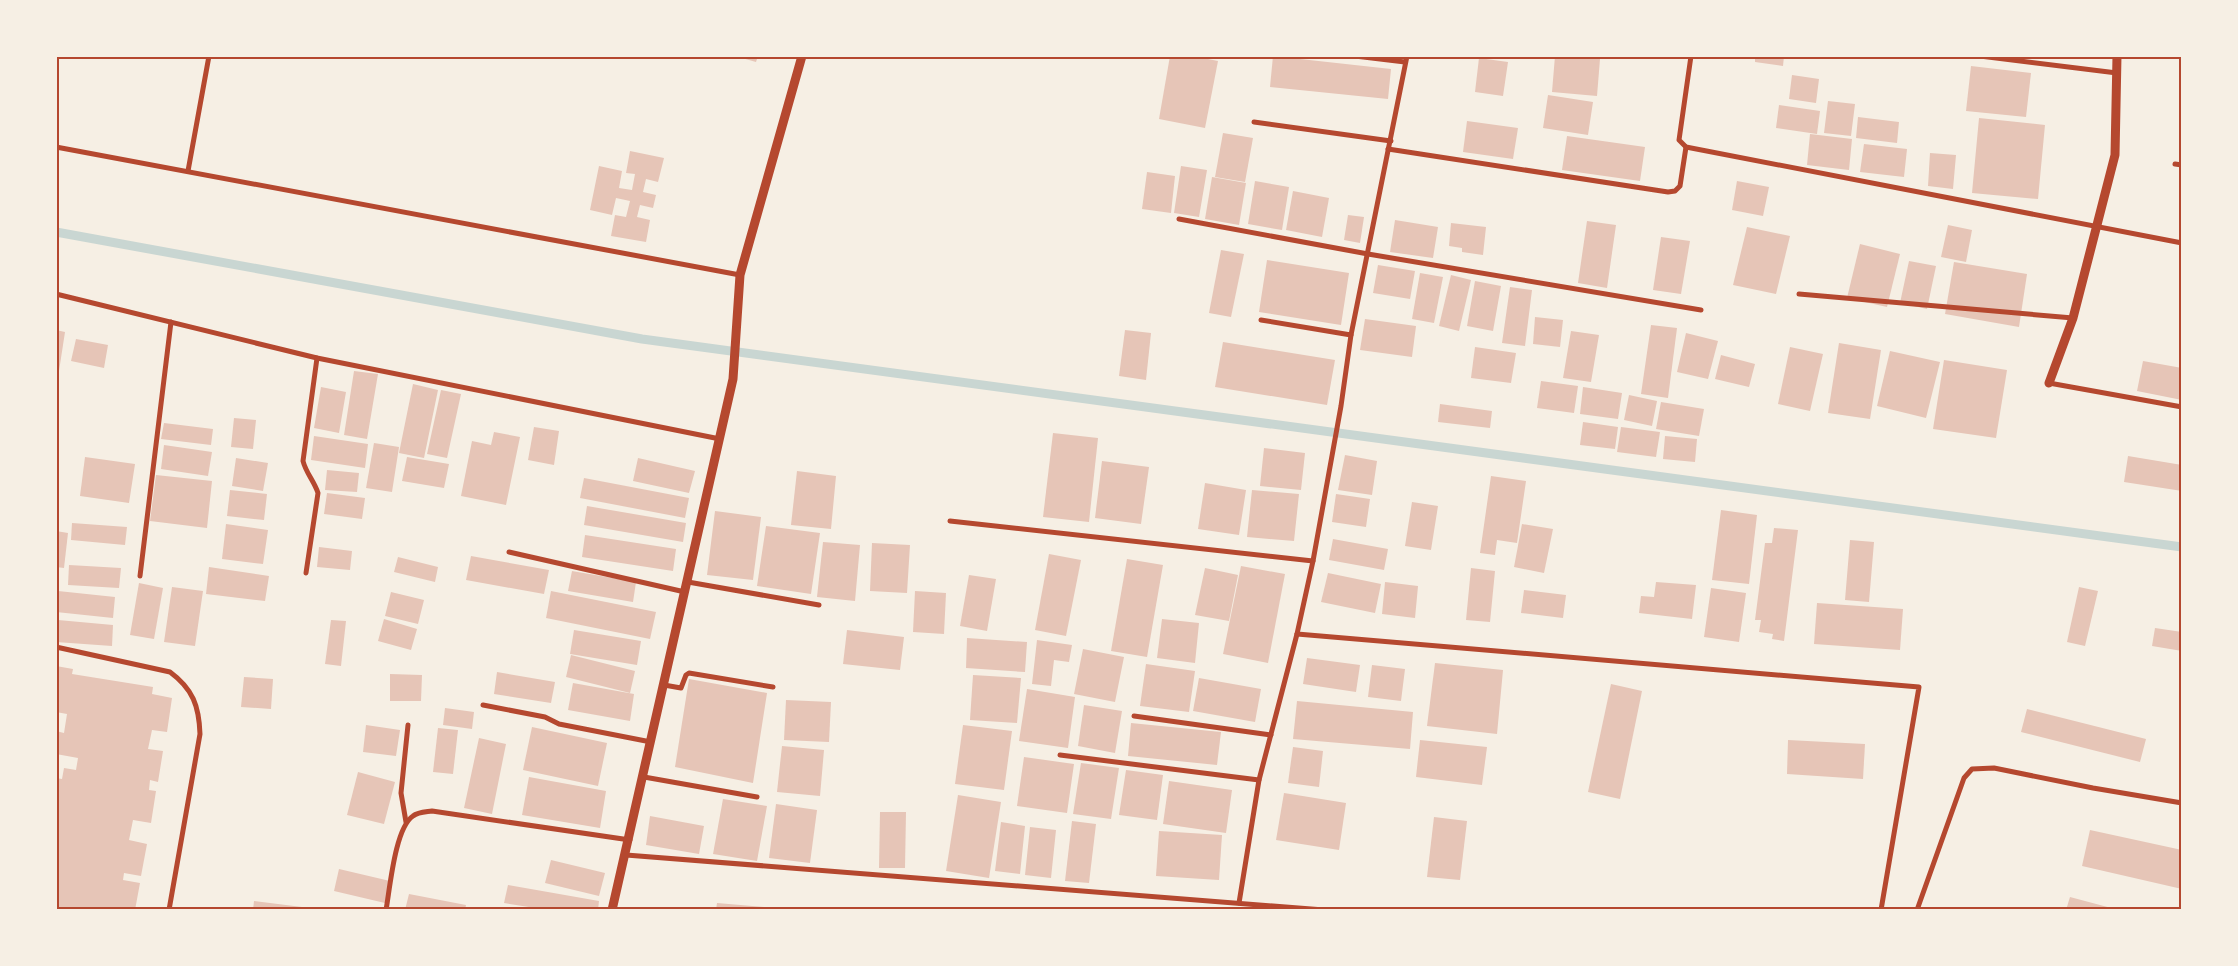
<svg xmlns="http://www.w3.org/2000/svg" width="2238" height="966" font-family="Rubik,sans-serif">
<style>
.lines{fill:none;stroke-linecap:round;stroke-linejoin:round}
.stream{stroke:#c9d6d2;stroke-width:9}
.building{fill:#e6c5b7}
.minor{stroke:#b5482f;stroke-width:5}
.tertiary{stroke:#b5482f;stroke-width:9}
.neatline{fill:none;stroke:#b5482f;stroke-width:2}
</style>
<rect width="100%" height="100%" fill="#f6efe4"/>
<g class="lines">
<!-- stream -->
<polyline class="stream" points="56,232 642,339 2182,547"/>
</g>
<!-- building -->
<g class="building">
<polygon points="735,56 758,56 756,62"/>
<polygon points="1170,56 1193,56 1218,61 1205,128 1159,119"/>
<polygon points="1273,56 1391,69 1388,99 1270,87"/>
<polygon points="1555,56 1600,59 1597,96 1552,92"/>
<polygon points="1755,56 1784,56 1783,66 1755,62"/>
<polygon points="1479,58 1508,62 1503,96 1475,92"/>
<polygon points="1971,66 2031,73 2026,117 1966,111"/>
<polygon points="1792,75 1819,79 1816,103 1789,99"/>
<polygon points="1548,95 1593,102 1588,135 1543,128"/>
<polygon points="1828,101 1855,104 1851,136 1824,133"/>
<polygon points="1779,105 1820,111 1817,134 1776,128"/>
<polygon points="1858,117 1899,122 1897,143 1856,138"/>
<polygon points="1979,118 2045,125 2038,199 1972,193"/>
<polygon points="1467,121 1518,128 1513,159 1463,152"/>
<polygon points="1223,133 1253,138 1245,182 1215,177"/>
<polygon points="1810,134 1852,139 1849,170 1807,165"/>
<polygon points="1567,136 1645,147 1640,181 1562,170"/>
<polygon points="1864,144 1907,149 1904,177 1860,172"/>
<polygon points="630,151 664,158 658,182 646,179 643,192 656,195 653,208 640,205 637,217 650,220 646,242 611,236 615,215 626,217 630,201 616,198 612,215 590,210 599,166 622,171 619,188 632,190 635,174 626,173"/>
<polygon points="1930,153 1956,155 1953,189 1928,186"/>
<polygon points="1181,166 1207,170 1199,217 1174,213"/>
<polygon points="1147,172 1175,176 1171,213 1142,209"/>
<polygon points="1212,177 1246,183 1239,225 1205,219"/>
<polygon points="1255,181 1289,187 1282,230 1248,224"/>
<polygon points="1737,181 1769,187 1763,216 1732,210"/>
<polygon points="1293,191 1329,198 1322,237 1286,230"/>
<polygon points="1348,215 1364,217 1360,243 1344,240"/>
<polygon points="1395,220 1438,227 1433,258 1390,252"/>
<polygon points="1587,221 1616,225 1607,288 1578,283"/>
<polygon points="1451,223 1486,227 1483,255 1462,252 1462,248 1449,246"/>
<polygon points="1948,225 1972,230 1966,262 1941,257"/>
<polygon points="1747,227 1790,236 1776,294 1733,285"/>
<polygon points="1661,237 1690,241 1681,294 1653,290"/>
<polygon points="1860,244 1900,254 1887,307 1847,298"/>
<polygon points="1221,250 1244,254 1231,317 1209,313"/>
<polygon points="1267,260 1349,273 1341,325 1259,312"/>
<polygon points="1909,261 1936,266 1927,309 1900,303"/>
<polygon points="1954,262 2027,274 2019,327 1945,314"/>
<polygon points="1378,265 1415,271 1410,299 1373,293"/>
<polygon points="1420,273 1443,277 1434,323 1412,319"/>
<polygon points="1451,275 1471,280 1459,331 1439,326"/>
<polygon points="1475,281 1501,286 1493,331 1467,326"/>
<polygon points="1510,287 1532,290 1525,346 1502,343"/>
<polygon points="1535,317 1563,320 1560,347 1533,344"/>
<polygon points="1365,319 1416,326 1412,357 1360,350"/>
<polygon points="1651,325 1677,328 1668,398 1641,394"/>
<polygon points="56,330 65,332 57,384 56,384"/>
<polygon points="1125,330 1151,333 1146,380 1119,376"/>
<polygon points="1571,331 1599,335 1591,382 1563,378"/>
<polygon points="1686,333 1718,341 1708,379 1677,372"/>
<polygon points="76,339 108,345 104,368 71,361"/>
<polygon points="1223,342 1335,360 1327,405 1215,387"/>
<polygon points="1839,343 1881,350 1870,419 1828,413"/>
<polygon points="1475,347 1516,353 1511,383 1471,378"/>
<polygon points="1790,347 1823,354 1810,411 1778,404"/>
<polygon points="1890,351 1940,362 1926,418 1877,406"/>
<polygon points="1721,355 1755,364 1749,387 1715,379"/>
<polygon points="1944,360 2007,370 1996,438 1933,429"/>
<polygon points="2143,361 2182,368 2182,400 2137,391"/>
<polygon points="354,371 378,374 367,439 344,435"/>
<polygon points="1541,381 1578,386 1574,413 1537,408"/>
<polygon points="413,384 438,390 424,458 399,453"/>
<polygon points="321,387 346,392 339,433 314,428"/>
<polygon points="1583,387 1622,393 1618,419 1580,414"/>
<polygon points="441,390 461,394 447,458 427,454"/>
<polygon points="1629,395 1657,401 1652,426 1624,420"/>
<polygon points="1661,402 1704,409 1699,436 1656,429"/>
<polygon points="1440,404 1492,411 1490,428 1438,422"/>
<polygon points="234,418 256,420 253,449 231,447"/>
<polygon points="1583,422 1618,427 1615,449 1580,445"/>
<polygon points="164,423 213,429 211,445 161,439"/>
<polygon points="534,427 559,431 554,465 528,460"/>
<polygon points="1621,427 1660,432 1656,457 1617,452"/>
<polygon points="494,432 520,437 506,505 461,496 472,441 491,445"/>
<polygon points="1053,433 1098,438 1089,522 1043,517"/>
<polygon points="314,436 368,444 365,468 311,460"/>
<polygon points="1665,436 1697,439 1695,462 1663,459"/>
<polygon points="374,443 399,447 392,492 366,488"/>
<polygon points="164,445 212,452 208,476 161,469"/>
<polygon points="1264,448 1305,453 1301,490 1260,486"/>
<polygon points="1345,455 1377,461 1372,495 1338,490"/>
<polygon points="2128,456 2182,465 2182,491 2124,482"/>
<polygon points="85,457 135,464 129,503 80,496"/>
<polygon points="407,457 449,464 444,488 402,481"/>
<polygon points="236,458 268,463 263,491 232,486"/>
<polygon points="638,458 695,471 689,493 633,481"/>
<polygon points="1102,461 1149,467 1141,524 1095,518"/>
<polygon points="327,470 359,473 357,492 325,490"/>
<polygon points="797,471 836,476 831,529 791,525"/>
<polygon points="156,475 212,481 207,528 150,521"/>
<polygon points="1491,476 1526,481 1517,543 1497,540 1495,555 1480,553"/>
<polygon points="584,478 689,498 685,518 580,498"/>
<polygon points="1205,483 1246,490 1239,535 1198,529"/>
<polygon points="230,490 267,494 264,520 227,516"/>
<polygon points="1252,490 1299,494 1294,541 1247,537"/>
<polygon points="327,493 365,498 362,519 324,514"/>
<polygon points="1336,494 1370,499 1366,527 1332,522"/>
<polygon points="1412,502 1438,506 1431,550 1405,546"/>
<polygon points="587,506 686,523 683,542 584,525"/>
<polygon points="1721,510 1757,515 1749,584 1712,580"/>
<polygon points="715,511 761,517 753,580 707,575"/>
<polygon points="72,523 127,527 125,545 71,540"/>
<polygon points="226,524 268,530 263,564 222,559"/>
<polygon points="1522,524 1553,529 1544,573 1514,567"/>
<polygon points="766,526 820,533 811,594 757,586"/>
<polygon points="1774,528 1798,530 1784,641 1772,639 1773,634 1759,632 1761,620 1755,620 1765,543 1772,543"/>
<polygon points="56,531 68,533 64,568 56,567"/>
<polygon points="585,535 676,549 673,571 582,557"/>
<polygon points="1333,539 1388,549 1384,570 1329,560"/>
<polygon points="1850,540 1874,542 1869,602 1845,600"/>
<polygon points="823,542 860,545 855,601 817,597"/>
<polygon points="872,543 910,545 907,593 870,591"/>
<polygon points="319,547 352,551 350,570 317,567"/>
<polygon points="1049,554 1081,560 1066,636 1035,630"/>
<polygon points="471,556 549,570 544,594 466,580"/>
<polygon points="398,557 438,567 435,582 394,572"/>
<polygon points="1127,559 1163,565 1147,657 1111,651"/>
<polygon points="69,565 121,568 119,588 68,585"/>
<polygon points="1241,566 1285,574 1268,663 1223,654"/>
<polygon points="209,567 269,576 265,601 206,594"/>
<polygon points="1205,568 1238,575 1229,621 1195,615"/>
<polygon points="1471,568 1495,571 1490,622 1466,620"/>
<polygon points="572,571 636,582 633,602 568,591"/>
<polygon points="1328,573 1381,584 1375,613 1321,602"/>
<polygon points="969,575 996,579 987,631 960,626"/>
<polygon points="1385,582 1418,586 1415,618 1382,614"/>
<polygon points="1656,582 1696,585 1692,619 1639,613 1641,596 1654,597"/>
<polygon points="139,583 163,588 154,639 130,635"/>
<polygon points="172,587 203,591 195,646 164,642"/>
<polygon points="2079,587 2098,591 2085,646 2067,642"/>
<polygon points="1711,588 1746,593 1739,642 1704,637"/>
<polygon points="1524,590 1566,595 1563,618 1521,613"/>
<polygon points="58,591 115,597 113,618 56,612"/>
<polygon points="551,591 656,612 650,639 546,618"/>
<polygon points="915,591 946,593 944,634 913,632"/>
<polygon points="391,592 424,600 418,624 385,616"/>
<polygon points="1817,603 1903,609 1900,650 1814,644"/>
<polygon points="384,619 417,629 411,650 378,641"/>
<polygon points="1162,619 1199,623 1195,663 1157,658"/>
<polygon points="58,620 113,625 112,646 56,642"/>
<polygon points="331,620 346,621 341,666 325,664"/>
<polygon points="2155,628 2182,632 2182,651 2152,646"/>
<polygon points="574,630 641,641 637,665 570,654"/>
<polygon points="847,630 904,637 900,670 843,664"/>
<polygon points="967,638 1027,642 1025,672 966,668"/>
<polygon points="1037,640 1072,645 1069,662 1054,660 1051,686 1032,684"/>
<polygon points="1083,649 1124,657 1115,702 1074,694"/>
<polygon points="571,655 635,671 630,693 566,677"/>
<polygon points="1307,658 1360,665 1356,692 1303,684"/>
<polygon points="1435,663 1503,670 1497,734 1427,726"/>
<polygon points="1146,664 1195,671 1189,712 1140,706"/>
<polygon points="1372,665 1405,669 1401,701 1368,697"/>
<polygon points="56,666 73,669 72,674 153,687 152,694 172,698 167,732 152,730 148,749 163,751 158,782 150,780 149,790 156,791 151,823 133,820 129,840 147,844 141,876 124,873 123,880 140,883 135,910 56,910 56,778 62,779 64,768 76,770 78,758 56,754 56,731 64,733 67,714 56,712"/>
<polygon points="497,672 555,682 551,703 494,694"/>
<polygon points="390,674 422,675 421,701 390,701"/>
<polygon points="973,675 1021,678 1017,723 970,720"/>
<polygon points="244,677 273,679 271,709 241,707"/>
<polygon points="1199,678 1261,689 1255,722 1193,711"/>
<polygon points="689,679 767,693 753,783 675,767"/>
<polygon points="573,683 634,694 630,721 568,710"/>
<polygon points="1611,684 1642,691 1620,799 1588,792"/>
<polygon points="1027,689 1075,697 1068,748 1019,741"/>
<polygon points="786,700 831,702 829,742 784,740"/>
<polygon points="1297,701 1413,712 1410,749 1293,739"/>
<polygon points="1084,705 1122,711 1115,753 1078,746"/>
<polygon points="445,708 474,712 472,729 443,725"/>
<polygon points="2027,709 2146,739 2140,762 2021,732"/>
<polygon points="1131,723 1221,732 1217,765 1128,756"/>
<polygon points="366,725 400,730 396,756 363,752"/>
<polygon points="963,725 1012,731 1004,790 955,784"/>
<polygon points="532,727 607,743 598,786 523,770"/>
<polygon points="438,728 458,730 453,774 433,772"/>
<polygon points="479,738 506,744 492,814 464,808"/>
<polygon points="1420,740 1487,747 1482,785 1416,777"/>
<polygon points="1788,740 1865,744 1863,779 1787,774"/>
<polygon points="782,746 824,750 820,796 777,792"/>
<polygon points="1293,747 1323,751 1319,787 1288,783"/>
<polygon points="1024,757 1074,764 1067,813 1017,806"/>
<polygon points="1081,763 1119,768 1111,819 1073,814"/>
<polygon points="1126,770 1163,775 1157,820 1119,815"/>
<polygon points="358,772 395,782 384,824 347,815"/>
<polygon points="529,777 606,791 600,828 522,815"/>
<polygon points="1169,781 1232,790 1226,833 1163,824"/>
<polygon points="1284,793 1346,803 1339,850 1276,840"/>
<polygon points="958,795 1001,802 989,878 946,871"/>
<polygon points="723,799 767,806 757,861 713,854"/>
<polygon points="776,804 817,810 810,863 769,858"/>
<polygon points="880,812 906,812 905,868 879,868"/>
<polygon points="650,816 704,826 699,854 646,845"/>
<polygon points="1434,817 1467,821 1460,880 1427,877"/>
<polygon points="1072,821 1096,824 1089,883 1065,881"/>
<polygon points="1001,822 1025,826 1020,874 995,871"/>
<polygon points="1030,827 1056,830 1051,878 1025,875"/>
<polygon points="2090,830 2182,850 2182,889 2082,866"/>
<polygon points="1159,831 1222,835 1219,880 1156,876"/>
<polygon points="551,860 605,873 599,896 545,883"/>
<polygon points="339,869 390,881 385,903 334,891"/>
<polygon points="508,885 599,901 598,910 548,910 504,903"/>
<polygon points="409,894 466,905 465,910 405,910"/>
<polygon points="2070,897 2115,909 2115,910 2066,910"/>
<polygon points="254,901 310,908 309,910 253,910"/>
<polygon points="717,903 764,907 764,910 716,910"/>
</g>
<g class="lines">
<!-- minor -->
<g class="minor">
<polyline points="1355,56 1405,62"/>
<polyline points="1691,56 1679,140 1686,147 2182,243"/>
<polyline points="1980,56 2117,73"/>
<polyline points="1254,122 1391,141"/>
<polyline points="56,147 740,275"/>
<polyline points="1388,149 1668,192 1675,191 1680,186 1686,147"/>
<polyline points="2175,164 2182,165"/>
<polyline points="188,171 209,56"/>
<polyline points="1179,219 1368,254 1701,310"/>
<polyline points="56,294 317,358 720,439"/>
<polyline points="1799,294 2073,318"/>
<polyline points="1261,320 1351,335"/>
<polyline points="2049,383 2182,407"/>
<polyline points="950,521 1313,561"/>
<polyline points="509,552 685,592"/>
<path d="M306 573 318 493C314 481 306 473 303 461L317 358"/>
<polyline points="140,576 171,322"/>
<polyline points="688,582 819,605"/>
<polyline points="1297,634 1919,687 1881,910"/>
<path d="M56 647 170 672C193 689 199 706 200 734L169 910"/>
<polyline points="664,685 681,688 686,675 689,673 773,687"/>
<polyline points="483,705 545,717 559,724 651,742"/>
<polyline points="1134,716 1271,735"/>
<polyline points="1060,755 1259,780"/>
<polyline points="644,777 757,797"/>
<polyline points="406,822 401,793 408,725"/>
<polyline points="626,855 1324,910"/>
<polyline points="1239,903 1259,780 1297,634 1313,561 1341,406 1351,335 1407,56"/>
<path d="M386 910C390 888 395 828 413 816 418 812 426 812 432 811L630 840"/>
<polyline points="1917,910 1964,778 1972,769 1994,768 2093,788 2182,803"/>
</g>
<!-- tertiary -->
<g class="tertiary">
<polyline points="2049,383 2073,318 2115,155 2117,56"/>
<polyline points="612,910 733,379 740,275 802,56"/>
</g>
</g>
<!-- border -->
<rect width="2238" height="966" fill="none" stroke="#f6efe4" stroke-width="115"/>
<rect x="58" y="58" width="2122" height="850" class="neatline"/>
</svg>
